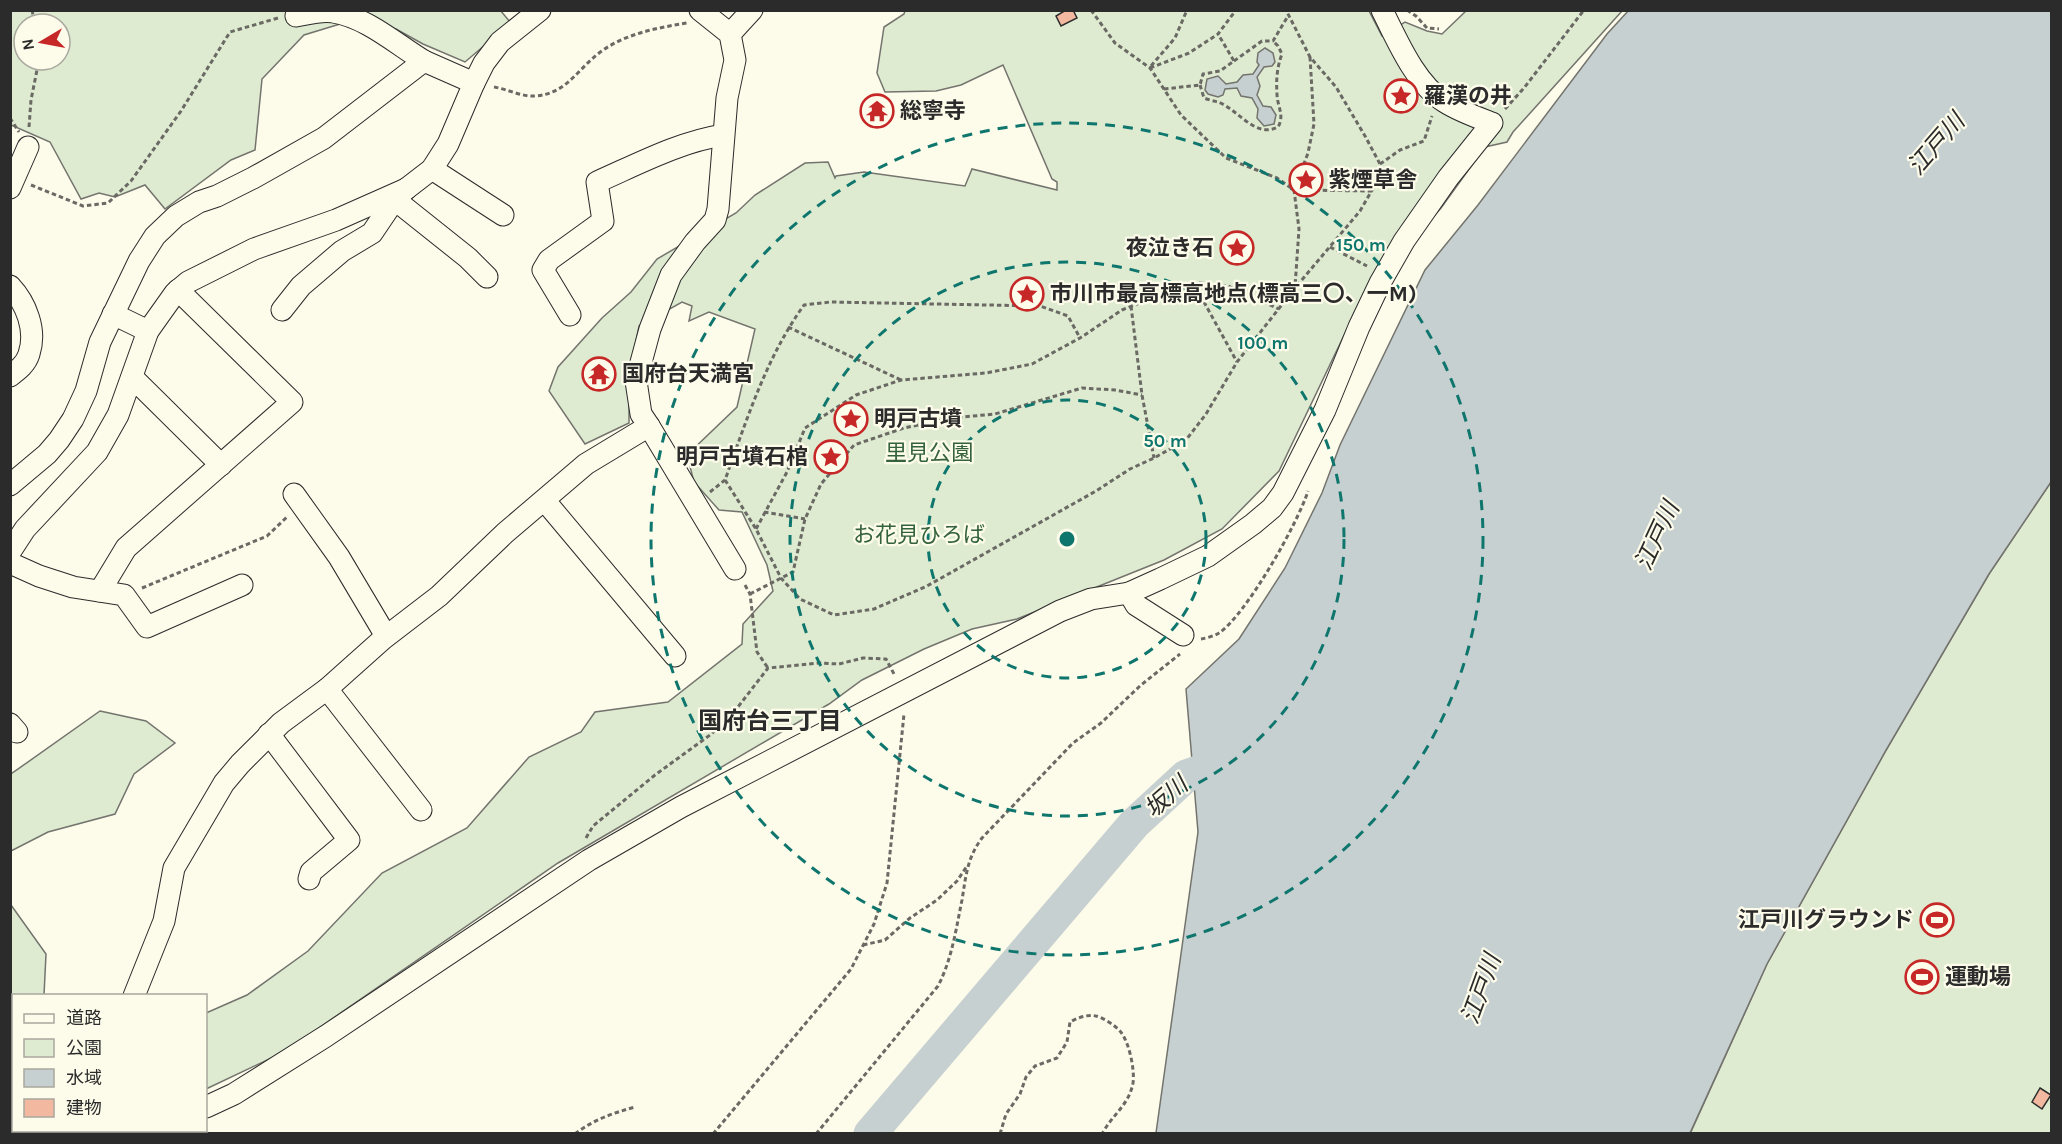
<svg xmlns="http://www.w3.org/2000/svg" width="2062" height="1144" font-family="Karla,'Noto Sans JP',sans-serif">
<style>
.green{fill:#deebd1;stroke:#74746e;stroke-width:1.5;fill-rule:evenodd}
.water{fill:#c7d0d0;stroke:#74746e;stroke-width:1.5}
.lines{fill:none;stroke-linecap:round;stroke-linejoin:round}
.river{stroke:#c7d0d0;stroke-width:33}
.building{fill:#f2b8a0;stroke:#2b2b2b;stroke-width:1.5}
.minor-casing{stroke:#2b2b2b;stroke-width:23}
.path{stroke:#6a6964;stroke-width:3;stroke-dasharray:4.5 3;stroke-linecap:butt}
.minor{stroke:#fdfbea;stroke-width:21}
.ring{fill:none;stroke:#0f766e;stroke-width:3;stroke-dasharray:10 8}
.labels{text-anchor:middle;dominant-baseline:central;stroke-width:4.5;stroke-linejoin:round;paint-order:stroke}
.poi-label{font-size:22px;font-weight:bold;fill:#2b2b2b;stroke:#fdfbea;text-anchor:start}
.park-label{font-size:22px;fill:#34623c;stroke:#fdfbea}
.water-label{font-size:24px;font-style:italic;fill:#2b2b2b;stroke:#fdfbea}
.neighbourhood-label{font-size:24px;font-weight:bold;fill:#2b2b2b;stroke:#fdfbea}
.centre{fill:#0f766e;stroke:#fdfbea;stroke-width:3}
.ring-label{font-size:18px;text-anchor:middle;font-weight:bold;fill:#0f766e;stroke:#fdfbea;stroke-width:4.5;stroke-linejoin:round;paint-order:stroke}
</style>
<rect width="100%" height="100%" fill="#fdfbea"/>
<!-- green -->
<g class="green">
<path d="M500 10 511 23 465 62 423 44 396 29 353 20 304 35 262 79 255 150 231 160 165 209 145 185 115 197 99 193 81 199 50 142 11 125V11ZM24 24H60V60H24Z"/>
<polygon points="905,11 1369,11 1382,36 1405,22 1427,31 1442,34 1466,11 1622,11 1513,132 1507,142 1485,147 1441,208 1361,300 1279,471 1222,529 1164,560 1017,619 972,629 924,649 862,680 829,704 558,863 284,1052 206,1089 206,1013 247,995 308,951 382,873 467,828 529,757 581,732 595,712 668,702 742,644 743,624 773,591 767,565 742,512 719,510 694,482 687,455 737,407 755,329 709,312 689,321 692,306 682,302 639,326 629,375 629,423 585,444 549,391 558,367 602,318 631,292 657,259 736,213 755,195 805,163 828,162 835,178 836,176 864,172 965,186 972,169 1057,190 1057,182 1052,179 1003,65 961,85 936,91 885,92 877,73 884,27 904,14"/>
<polygon points="2051,482 2051,1133 1690,1134 1767,964 1885,752 1989,574"/>
<polygon points="100,711 146,721 175,743 134,774 115,814 48,832 11,851 11,774"/>
<polygon points="11,905 46,954 44,995 14,996 13,1049 11,1050"/>
<polygon points="30,1131 104,1131 96,1134 34,1134"/>
</g>
<!-- water -->
<g class="water">
<polygon points="1629,10 2051,11 2051,482 1989,574 1885,752 1767,964 1690,1133 1156,1133 1198,832 1186,689 1239,639 1285,568 1322,493 1340,445 1425,270 1478,205 1607,34"/>
<polygon points="1265,48 1273,53 1275,62 1272,66 1264,67 1257,77 1260,86 1257,95 1263,106 1271,107 1276,115 1274,124 1264,126 1257,118 1258,109 1252,98 1241,96 1237,88 1225,89 1223,95 1218,97 1208,94 1205,90 1207,79 1218,76 1226,84 1237,82 1243,75 1253,74 1259,65 1257,62 1258,53"/>
</g>
<g class="lines">
<!-- river -->
<polyline class="river" points="870,1134 1134,824 1186,776 1235,759"/>
</g>
<!-- building -->
<g class="building">
<polygon points="1066,10 1073,10 1077,18 1061,26 1056,16"/>
<polygon points="2040,1088 2051,1095 2042,1109 2032,1102"/>
</g>
<g class="lines">
<!-- minor casing -->
<g class="minor-casing">
<g id="minor">
<path d="M296 16C307 14 322 10 333 12 366 17 396 44 424 61"/>
<polyline points="730,34 752,10"/>
<polyline points="432,169 503,215"/>
<polyline points="10,188 28,147"/>
<polyline points="394,199 468,258 487,277"/>
<path d="M10 286C26 303 37 330 29 354 26 364 18 370 10 376"/>
<polyline points="282,310 301,286 342,251 372,233 397,196 432,169 448,144 474,83"/>
<polyline points="113,314 148,331"/>
<path d="M570 315 543 270 549 260 603 221 597 182C638 164 679 142 723 135"/>
<polyline points="132,377 221,465"/>
<polyline points="649,426 735,569"/>
<polyline points="10,485 47,454 59,440 73,419 86,391 100,342 139,261 155,236 176,216 199,202 217,196 253,178 324,138 424,61 474,83 484,63 500,42 540,10"/>
<polyline points="294,494 339,557 386,636"/>
<polyline points="545,501 675,656"/>
<polyline points="10,552 25,529 97,452 118,415 148,331 175,293 188,282 254,249 336,220 406,189"/>
<polyline points="10,563 39,576 73,587 124,595 147,627 242,585"/>
<polyline points="100,591 126,548 292,402 178,290"/>
<polyline points="1129,593 1136,605 1183,635"/>
<polyline points="327,689 421,810"/>
<polyline points="10,724 17,732"/>
<polyline points="269,734 349,840 311,872 309,879"/>
<polyline points="134,996 164,921 174,868 224,783 240,764 281,723 327,689 383,639 439,596 505,533 586,464 649,426 641,414 636,381 650,329 671,275 695,242 715,220 718,209 727,98 735,60 730,34 700,10"/>
<path d="M206 1107 234 1094 326 1036 589 860 681 807 1060 611 1091 599 1129 593 1160 579 1208 556 1253 524 1272 508 1283 493 1325 410 1359 327 1380 283 1404 241 1448 178 1492 123C1476 117 1459 111 1445 102 1416 85 1397 40 1382 10"/>
<polyline points="40,1134 44,1130"/>
<polyline points="137,1134 146,1130"/>
</g>
</g>
<!-- path -->
<g class="path">
<polyline points="32,10 35,24"/>
<polyline points="1091,10 1115,43 1150,68 1181,115 1226,158 1277,178 1294,190 1299,229 1295,287"/>
<polyline points="1407,10 1416,16 1427,28 1439,29"/>
<polyline points="1310,57 1314,124 1308,153 1294,190 1372,191"/>
<polyline points="1234,61 1262,41 1273,41 1288,16"/>
<polyline points="1151,66 1175,38 1187,10"/>
<polyline points="1150,68 1189,53 1218,34 1236,10"/>
<path d="M1200 85 1204 98C1209 100 1214 101 1218 102 1238 109 1255 139 1278 127 1285 115 1277 106 1277 94 1276 80 1277 67 1282 54L1278 46 1273 41"/>
<path d="M494 87C507 89 522 97 535 96 566 94 577 70 599 53 624 34 656 28 687 23"/>
<polyline points="1164,89 1200,85 1203,74 1220,71 1234,61 1218,34"/>
<polyline points="1505,109 1524,88 1584,10"/>
<polyline points="10,118 19,132"/>
<polyline points="29,127 31,100 39,60"/>
<polyline points="1380,164 1400,150 1424,141 1432,116"/>
<polyline points="31,185 83,206 108,203 131,181 181,111 230,32 278,18"/>
<polyline points="1330,247 1367,266"/>
<polyline points="1193,282 1237,362"/>
<polyline points="1131,306 1142,395 1154,458"/>
<polyline points="788,327 901,380"/>
<polyline points="725,480 756,529 781,578 800,599 834,615 874,609 927,586 1096,491 1130,469 1154,458 1186,440 1206,414 1237,362 1295,288 1360,211 1379,178 1380,164 1365,136 1336,87 1310,57 1286,10"/>
<path d="M710 492 725 480C747 419 766 358 804 305L830 302 1040 306 1068 316 1080 338"/>
<polyline points="764,512 805,519"/>
<polyline points="756,529 787,472 805,428 856,395 901,380 986,373 1032,364 1080,338 1122,310 1192,282 1228,286 1279,309"/>
<polyline points="745,585 750,594 757,652 768,668"/>
<polyline points="142,588 267,536 288,516"/>
<polyline points="750,594 793,572 805,519 821,484 854,445 904,428 952,418 995,414 1082,388 1115,390 1142,395"/>
<path d="M1201 639C1207 638 1214 636 1219 633 1246 615 1298 523 1308 491"/>
<polyline points="586,838 593,826 655,775 710,735 731,716 768,668 819,663 839,664 863,658 886,659 894,674"/>
<polyline points="863,945 885,940 910,918 937,900 957,881 967,866"/>
<path d="M575 1134C593 1120 613 1113 635 1107"/>
<polyline points="713,1134 851,969 874,924 887,883 904,714"/>
<path d="M816 1134 938 986C952 959 956 929 962 900 966 876 967 858 982 838L1073 743 1101 723 1141 685 1180 654"/>
<path d="M1000 1134 1006 1114 1020 1094 1026 1077 1035 1066 1057 1058 1067 1042 1070 1022C1077 1018 1087 1014 1096 1016 1102 1017 1116 1026 1120 1031 1129 1041 1135 1070 1133 1083 1129 1105 1112 1115 1102 1134"/>
</g>
<!-- minor -->
<use href="#minor" class="minor"/>
</g>
<!-- distance rings -->
<g class="ring">
<circle cx="1067" cy="539" r="139"/>
<circle cx="1067" cy="539" r="277"/>
<circle cx="1067" cy="539" r="416"/>
</g>
<!-- icons -->
<defs>
<g id="sight-ring" transform="scale(1.725)"><circle r="9.5" fill="#fdfbea" stroke="#c62828" stroke-width="1.5"/><path d="M0-6L1.8-2.2L6-1.7L2.9 1.2L3.7 5.4L0 3.3L-3.7 5.4L-2.9 1.2L-6-1.7L-1.8-2.2Z" fill="#c62828"/></g>
<g id="temple-ring" transform="scale(1.725)"><circle r="9.5" fill="#fdfbea" stroke="#c62828" stroke-width="1.5"/><path d="M0-6L5-2H3V0L6.5 2.5H4V6H1.5V3h-3V6H-4V2.5H-6.5L-3 0V-2H-5Z" fill="#c62828"/></g>
<g id="stadium-ring" transform="scale(1.725)"><circle r="9.5" fill="#fdfbea" stroke="#c62828" stroke-width="1.5"/><path d="M0-5a6.5 5 0 1 0 0 10a6.5 5 0 1 0 0-10ZM-3.5-1.8h7v3.6h-7Z" fill="#c62828"/></g>
</defs>
<g fill-rule="evenodd">
<use href="#sight-ring" x="1401" y="96"/>
<use href="#temple-ring" x="877" y="111"/>
<use href="#sight-ring" x="1306" y="180"/>
<use href="#sight-ring" x="1237" y="248"/>
<use href="#sight-ring" x="1027" y="294"/>
<use href="#temple-ring" x="599" y="374"/>
<use href="#sight-ring" x="851" y="419"/>
<use href="#sight-ring" x="831" y="457"/>
<use href="#stadium-ring" x="1937" y="920"/>
<use href="#stadium-ring" x="1922" y="977"/>
</g>
<g class="labels">
<!-- poi labels -->
<g class="poi-label">
<text x="1424" y="96">羅漢の井</text>
<text x="900" y="111">総寧寺</text>
<text x="1329" y="180">紫煙草舎</text>
<text x="1214" y="248" text-anchor="end">夜泣き石</text>
<text x="1050" y="294">市川市最高標高地点(標高三〇、一M)</text>
<text x="622" y="374">国府台天満宮</text>
<text x="874" y="419">明戸古墳</text>
<text x="808" y="457" text-anchor="end">明戸古墳石棺</text>
<text x="1914" y="920" text-anchor="end">江戸川グラウンド</text>
<text x="1945" y="977">運動場</text>
</g>
<!-- park labels -->
<g class="park-label">
<text x="929" y="453">里見公園</text>
<text x="919" y="535">お花見ひろば</text>
</g>
<!-- water labels -->
<g class="water-label">
<text transform="translate(1936 144) rotate(-49)">江戸川</text>
<text transform="translate(1657 536) rotate(-65)">江戸川</text>
<text transform="translate(1166 797) rotate(-41)">坂川</text>
<text transform="translate(1481 989) rotate(-70)">江戸川</text>
</g>
<!-- neighbourhood labels -->
<g class="neighbourhood-label">
<text x="770" y="721">国府台三丁目</text>
</g>
</g>
<circle cx="1067" cy="539" r="9" class="centre"/>
<g class="ring-label">
<text x="1361" y="251">150 m</text>
<text x="1263" y="349">100 m</text>
<text x="1165" y="447">50 m</text>
</g>
<!-- border -->
<rect width="2062" height="1144" fill="none" stroke="#2b2b2b" stroke-width="24"/>
<!-- legend -->
<rect x="12" y="994" width="195" height="138" fill="#fdfbea" stroke="#a9a89e" stroke-width="1.5"/>
<rect x="24" y="1014" width="30" height="9" fill="#fdfbea" stroke="#a9a89e" stroke-width="1.5"/>
<text x="66" y="1024" font-size="18" fill="#2b2b2b">道路</text>
<rect x="24" y="1039" width="30" height="18" fill="#deebd1" stroke="#a9a89e" stroke-width="1.5"/>
<text x="66" y="1054" font-size="18" fill="#2b2b2b">公園</text>
<rect x="24" y="1069" width="30" height="18" fill="#c7d0d0" stroke="#a9a89e" stroke-width="1.5"/>
<text x="66" y="1084" font-size="18" fill="#2b2b2b">水域</text>
<rect x="24" y="1099" width="30" height="18" fill="#f2b8a0" stroke="#a9a89e" stroke-width="1.5"/>
<text x="66" y="1114" font-size="18" fill="#2b2b2b">建物</text>
<!-- north arrow -->
<g transform="translate(42 42) rotate(260)"><circle r="28" fill="#fdfbea" stroke="#a9a89e" stroke-width="1.5"/>
<path d="M0-4.5L10 22L0 15L-10 22Z" fill="#c62828"/>
<text y="-9" font-size="16" font-weight="bold" text-anchor="middle" fill="#2b2b2b">N</text>
</g>
</svg>
